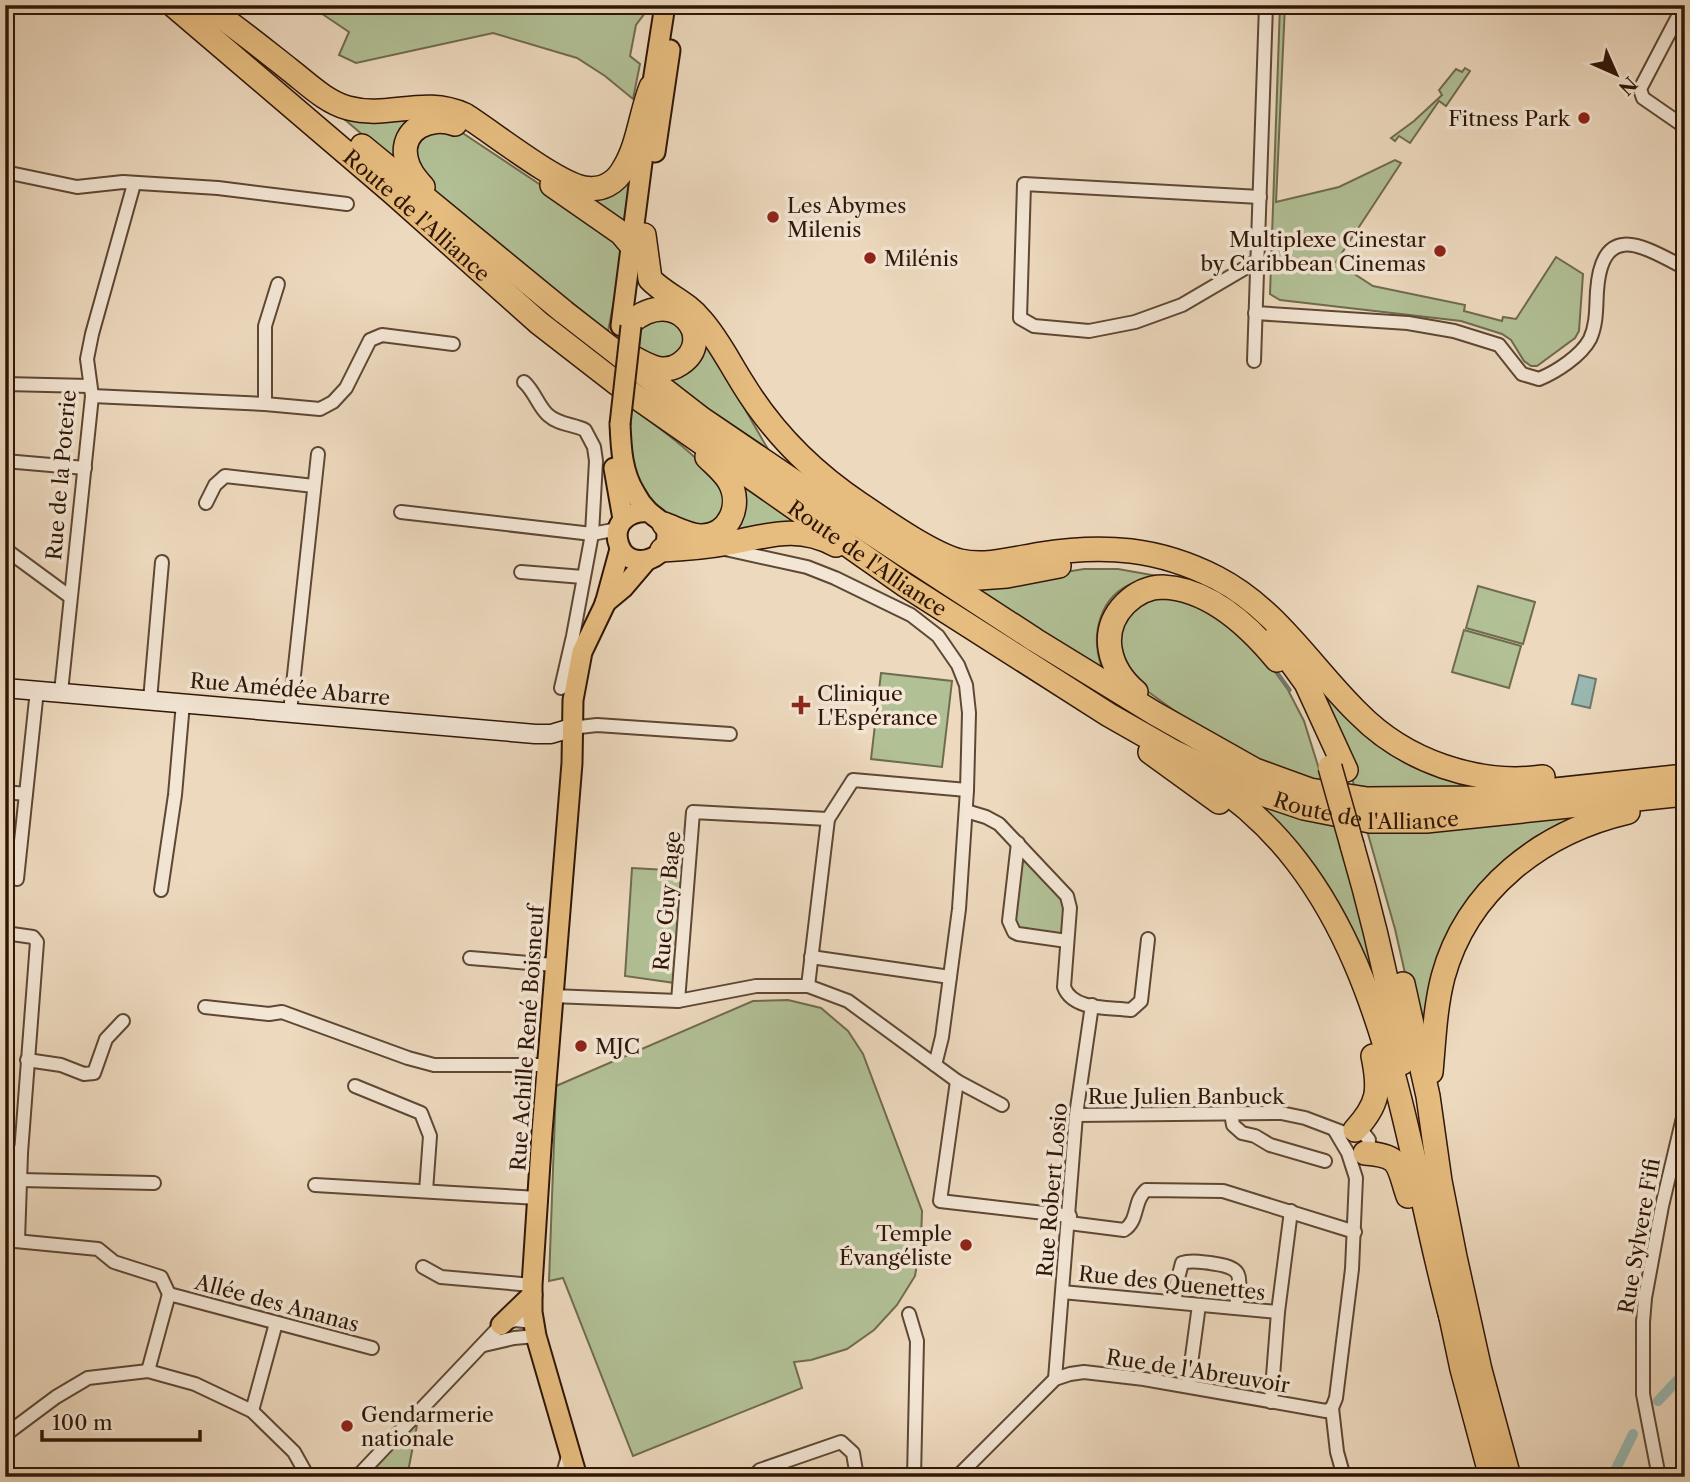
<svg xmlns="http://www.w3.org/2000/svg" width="1690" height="1482" font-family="'Libre Caslon Text',serif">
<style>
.green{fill:#b2c096;stroke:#706b4e;stroke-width:2}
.water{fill:#99bab3;stroke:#6f786e;stroke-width:2}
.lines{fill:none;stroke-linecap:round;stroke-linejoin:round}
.stream{stroke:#6f786e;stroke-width:3.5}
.canal{stroke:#99bab3;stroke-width:10}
.street-casing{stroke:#5e4734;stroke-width:16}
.secondary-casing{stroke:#2f1606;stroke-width:21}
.primary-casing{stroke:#2f1606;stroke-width:23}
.highway-casing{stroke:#2f1606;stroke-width:26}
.street{stroke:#f3e6d5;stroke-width:12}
.secondary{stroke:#f3e6d5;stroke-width:18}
.primary{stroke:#e6bc7f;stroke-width:19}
.highway{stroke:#e6bc7f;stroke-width:23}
.primary-bridge-casing{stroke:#2f1606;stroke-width:23;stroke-linecap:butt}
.highway-bridge-casing{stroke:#2f1606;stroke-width:26;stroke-linecap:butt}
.primary-bridge{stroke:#e6bc7f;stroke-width:19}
.highway-bridge{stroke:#e6bc7f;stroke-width:23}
.poi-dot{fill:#8f2418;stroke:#f3e6d5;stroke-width:2.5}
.labels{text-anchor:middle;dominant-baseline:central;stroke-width:7;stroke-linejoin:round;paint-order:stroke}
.poi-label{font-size:21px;fill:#2f1606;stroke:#f3e6d5;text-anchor:start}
.street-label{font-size:21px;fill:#2f1606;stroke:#f3e6d5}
</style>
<rect width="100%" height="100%" fill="#edd9be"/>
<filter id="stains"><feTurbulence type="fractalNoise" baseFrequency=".00286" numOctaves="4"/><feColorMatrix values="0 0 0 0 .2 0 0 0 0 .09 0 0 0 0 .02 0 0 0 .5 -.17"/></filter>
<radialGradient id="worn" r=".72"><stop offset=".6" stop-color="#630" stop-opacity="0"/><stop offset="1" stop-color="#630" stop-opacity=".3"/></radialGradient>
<!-- green -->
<g class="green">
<polygon points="309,5 651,5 636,25 630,56 640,64 633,99 605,76 577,58 493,33 356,63 339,55 349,32"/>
<polygon points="1280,5 1285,5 1276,202 1339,187 1395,160 1401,163 1336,262 1373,286 1465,305 1464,311 1502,321 1503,317 1516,319 1556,257 1583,274 1579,331 1575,338 1537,366 1531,366 1524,361 1511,340 1502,334 1461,321 1280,300 1270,294"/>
<polygon points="1465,68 1470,71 1446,106 1439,101 1410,143 1399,136 1395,141 1391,138 1414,121 1442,95 1439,90 1456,69 1462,72"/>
<polygon points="428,110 397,161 393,161 336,112"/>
<polygon points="458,130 607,229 624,247 608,332 420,179 411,142 418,132"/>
<polygon points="631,170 623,230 582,197"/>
<polygon points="640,318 678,322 686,342 667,364 634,350"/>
<path d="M701 336C726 372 745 411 768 449L657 374Z"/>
<path d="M627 404C660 430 716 464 728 505L712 528 679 526 634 489Z"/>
<polygon points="725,467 810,529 725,535"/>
<path d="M1084 569H1118L1163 577C1154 579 1144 579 1136 582 1099 595 1090 635 1102 668L954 579 991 584Z"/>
<polygon points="1478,586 1535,602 1523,644 1466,628"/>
<polygon points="1149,594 1194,602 1257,647 1288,690 1304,721 1324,785 1247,757 1172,709 1125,675 1112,635"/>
<polygon points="1464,630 1521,646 1509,688 1452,672"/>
<polygon points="881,673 952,681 942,767 871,759"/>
<path d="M1323 689C1346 720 1376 752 1413 764 1442 774 1473 780 1502 787L1356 791Z"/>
<polygon points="1244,796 1337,819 1383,995 1373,995"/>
<polygon points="1577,816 1533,838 1510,856 1476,890 1421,1044 1395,929 1366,827"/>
<polygon points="1023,862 1027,862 1065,900 1063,931 1058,935 1019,930 1013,925 1018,869"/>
<polygon points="632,868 683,871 675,983 625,976"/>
<polygon points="788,1000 821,1008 848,1031 863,1054 922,1211 921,1240 915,1276 897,1305 874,1330 847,1349 811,1360 794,1362 802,1388 633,1456 563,1278 549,1281 556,1086 753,1001"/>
<polygon points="418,1420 407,1477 365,1477"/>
</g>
<!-- water -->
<polygon class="water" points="1579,675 1596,679 1590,708 1572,704"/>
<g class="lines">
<!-- stream -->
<polyline class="stream" points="1275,669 1290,690"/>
<!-- canal -->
<g class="canal">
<polyline points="1658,1401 1685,1372"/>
<polyline points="1612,1477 1633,1434"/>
</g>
<!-- street casing -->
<g class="street-casing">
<g id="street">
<polyline points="1684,5 1640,89 1643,98 1685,127"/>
<polyline points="5,172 77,187 123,182 218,188 347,204"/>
<polyline points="1257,261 1182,305 1135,322 1089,331 1034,326 1020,318 1024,184 1260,197"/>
<path d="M1255 313 1408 323 1454 331 1499 345 1522 374 1539 379C1556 372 1581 356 1590 339 1597 324 1596 307 1597 291 1602 220 1643 246 1685 268"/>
<polyline points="1254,361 1266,5"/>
<path d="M524 382C535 392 538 406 548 415 559 425 573 424 585 430L594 447 596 461 592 534 573 636 561 688"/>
<polyline points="5,384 89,386"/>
<polyline points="92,396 265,404 320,409 333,402 346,388 370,340 382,335 453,344"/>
<polyline points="265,404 265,326 278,284"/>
<polyline points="5,461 85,468"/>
<polyline points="206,503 215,485 225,476 314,486"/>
<polyline points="401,512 592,534 618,529"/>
<polyline points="5,549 69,596"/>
<polyline points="725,549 807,567 835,578 911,615 938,636 958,665 966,685 969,713 967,790 959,909 942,1037 935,1065"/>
<polyline points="521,572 583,577"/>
<polyline points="61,692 92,396 87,359 92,334 134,184"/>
<polyline points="150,700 162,562"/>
<polyline points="290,712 318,454"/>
<polyline points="571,728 597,725 730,734"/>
<polyline points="5,792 26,794"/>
<path d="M966 811 986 817 999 824 1067 896 1070 908 1064 987C1073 1011 1109 1007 1131 1010L1141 1001 1148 939"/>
<polyline points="1018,843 1009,921 1014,932 1018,934 1067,941"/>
<polyline points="17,879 37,690"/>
<polyline points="161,890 175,795 183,703"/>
<polyline points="5,933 33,937 37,942 21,1153 18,1240"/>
<polyline points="811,957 950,977"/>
<polyline points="470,958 554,965"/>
<polyline points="808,986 828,819 853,780 967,790"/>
<polyline points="552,996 678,1001 756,986 808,986 848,1001 957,1081 1002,1105"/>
<polyline points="678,1001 693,812 828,819"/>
<polyline points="205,1007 269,1014 282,1012 408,1058 434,1065 548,1065"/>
<polyline points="27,1060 61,1065 84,1074 94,1073 106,1039 123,1021"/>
<polyline points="957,1081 940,1201 1070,1216"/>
<polyline points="355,1086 421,1113 430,1136 426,1191"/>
<polyline points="1231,1113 1233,1125 1242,1133 1255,1136 1270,1145 1325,1161"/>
<polyline points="1076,1115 1281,1113 1305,1118 1342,1132"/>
<polyline points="1335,1131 1348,1153 1356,1178 1352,1269 1336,1398 1332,1408 1337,1452 1344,1477"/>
<polyline points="1352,1131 1362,1131 1369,1140 1368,1150 1361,1155"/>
<polyline points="5,1150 21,1153"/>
<polyline points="20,1180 154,1183"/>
<polyline points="315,1185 538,1198"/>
<path d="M1069 1223 1124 1230C1139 1221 1133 1201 1146 1190L1223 1191 1355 1232"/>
<polyline points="5,1240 98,1249 114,1262 161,1277 169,1294"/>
<polyline points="423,1267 441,1277 532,1285"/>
<polyline points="1062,1292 1278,1312"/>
<path d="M1175 1302 1176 1286 1182 1263C1191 1260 1200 1262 1210 1263 1247 1268 1240 1276 1236 1308"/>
<polyline points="909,1314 917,1341 914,1477"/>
<polyline points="484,1345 514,1338 536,1336"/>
<polyline points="148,1371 169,1294 372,1348"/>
<polyline points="1055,1379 1076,1115 1092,1005"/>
<polyline points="1188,1386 1199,1305"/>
<polyline points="1271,1402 1278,1312 1291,1211"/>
<polyline points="252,1411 276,1323"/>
<polyline points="5,1435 56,1397 88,1378 148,1371 195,1384 252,1411 294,1452 308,1477"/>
<polyline points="5,1465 8,1477"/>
<polyline points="357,1477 501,1325 515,1320 533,1322"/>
<polyline points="562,1477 569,1453"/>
<polyline points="753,1477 760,1470 841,1442 853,1453 857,1477"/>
<polyline points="957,1477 1055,1379 1070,1374 1084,1372 1144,1379 1326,1411 1332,1408"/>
<polyline points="1659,1477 1643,1394 1643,1322 1645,1298 1662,1206 1685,1109"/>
</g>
</g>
<!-- secondary casing -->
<g class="secondary-casing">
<polyline id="secondary" points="5,688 535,734 551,734 571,728"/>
</g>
<!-- primary casing -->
<g class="primary-casing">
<g id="primary">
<polyline points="650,101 665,5"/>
<polyline points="655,152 670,50"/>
<polyline points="621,326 646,131"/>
<path d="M620 424C621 448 622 472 635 493 638 499 643 506 648 511 656 519 666 521 667 535 667 562 628 571 619 545 611 523 630 510 649 512"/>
<polyline points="614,468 623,519"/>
<polyline points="605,603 623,588 646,561"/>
<polyline points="501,1325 532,1295"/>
<polyline points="577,1477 536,1336 532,1312 532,1285 542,1132 572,763 573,700 582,652 605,604 620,549"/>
</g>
</g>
<!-- highway casing -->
<g class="highway-casing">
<g id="highway">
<path id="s1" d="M173 5 392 192 539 323 615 382 905 585 1109 715 1174 752 1265 795 1304 808 1370 821H1426L1685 794"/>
<path d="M204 5C234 25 262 48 290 70 308 84 326 102 348 108 389 119 423 96 465 115 492 132 556 183 584 188 602 191 616 183 624 168 638 146 641 112 651 87"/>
<polyline points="362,146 564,312 702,419 848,518 1035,640 1154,713 1255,770 1310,790 1367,799 1479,798 1685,776"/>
<polyline points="552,185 621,233 632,246"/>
<path d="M423 187C416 179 408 170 406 158 400 129 431 115 455 124"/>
<path d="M644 235 650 279C665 295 687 302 701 320 718 339 729 362 743 384 773 433 812 472 860 504 885 521 932 554 960 561 986 567 1016 558 1041 554 1105 544 1158 548 1217 578 1277 609 1311 667 1358 713 1405 761 1477 786 1543 777"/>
<path d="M631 322C676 284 718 339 680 364 664 375 649 366 634 358"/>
<path d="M664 524C675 528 687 535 700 536 729 537 743 505 729 481 724 472 715 465 707 457"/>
<path d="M662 550C684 549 707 547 729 543 768 536 797 524 836 545"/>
<polyline points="948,569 979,578 1007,576 1059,566"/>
<polyline points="1274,639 1306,683 1346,770"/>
<path d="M1136 692C1109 669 1098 632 1125 604 1135 594 1148 587 1163 587 1210 589 1249 626 1277 660"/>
<polyline points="1150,752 1219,802"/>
<path d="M1209 780C1387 896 1400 1131 1451 1317"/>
<path d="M1352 845C1373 917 1390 989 1402 1063"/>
<polyline points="1403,984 1428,1096 1440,1181 1455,1257 1480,1370 1509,1477"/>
<path d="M1431 1072C1434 1040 1435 1008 1443 977 1467 889 1542 832 1628 812"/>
<path d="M1355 1130C1379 1104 1380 1090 1373 1056"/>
<path d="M1365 1153C1402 1156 1397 1164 1408 1196"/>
<polyline points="1448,1303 1462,1369 1491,1477"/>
</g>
</g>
<!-- street -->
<use href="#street" class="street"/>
<!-- secondary -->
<use href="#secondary" class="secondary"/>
<!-- primary -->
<use href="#primary" class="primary"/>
<!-- highway -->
<use href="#highway" class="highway"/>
<!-- primary-bridge casing -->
<g class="primary-bridge-casing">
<polyline id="primary-bridge" points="620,424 631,326"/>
</g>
<!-- highway-bridge casing -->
<g class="highway-bridge-casing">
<polyline id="highway-bridge" points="1330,767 1352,845"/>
</g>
<!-- primary-bridge -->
<use href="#primary-bridge" class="primary-bridge"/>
<!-- highway-bridge -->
<use href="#highway-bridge" class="highway-bridge"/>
</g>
<!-- markers -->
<g class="poi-dot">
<circle cx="1584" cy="118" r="7"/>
<circle cx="773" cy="217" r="7"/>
<circle cx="1440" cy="251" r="7"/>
<circle cx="870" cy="258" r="7"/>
<path d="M797.5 694.5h7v7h7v7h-7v7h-7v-7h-7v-7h7z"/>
<circle cx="581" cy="1046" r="7"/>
<circle cx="966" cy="1245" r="7"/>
<circle cx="347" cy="1426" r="7"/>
</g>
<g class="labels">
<!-- poi labels -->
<g class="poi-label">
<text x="1570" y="118" text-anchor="end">Fitness Park</text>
<text x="787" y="205">Les Abymes<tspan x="787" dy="24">Milenis</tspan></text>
<text x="1426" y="239" text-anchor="end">Multiplexe Cinestar<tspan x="1426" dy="24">by Caribbean Cinemas</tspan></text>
<text x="884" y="258">Milénis</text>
<text x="817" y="693">Clinique<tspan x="817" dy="24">L'Espérance</tspan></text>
<text x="595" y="1046">MJC</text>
<text x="952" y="1233" text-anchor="end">Temple<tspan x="952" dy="24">Évangéliste</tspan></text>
<text x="361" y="1414">Gendarmerie<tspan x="361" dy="24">nationale</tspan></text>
</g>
<!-- street labels -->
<g class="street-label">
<text stroke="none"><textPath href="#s1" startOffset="322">Route de l'Alliance</textPath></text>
<text transform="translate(61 475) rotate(-85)">Rue de la Poterie</text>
<text stroke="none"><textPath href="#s1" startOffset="889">Route de l'Alliance</textPath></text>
<text transform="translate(290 689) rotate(5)">Rue Amédée Abarre</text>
<text stroke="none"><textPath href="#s1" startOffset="1456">Route de l'Alliance</textPath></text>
<text transform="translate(667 901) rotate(-85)">Rue Guy Bage</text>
<text transform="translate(527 1038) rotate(-86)">Rue Achille René Boisneuf</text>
<text x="1186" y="1096">Rue Julien Banbuck</text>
<text transform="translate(1052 1190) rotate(-85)">Rue Robert Losio</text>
<text transform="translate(1639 1236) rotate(-80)">Rue Sylvere Fifi</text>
<text transform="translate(1172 1283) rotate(6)">Rue des Quenettes</text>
<text transform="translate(277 1303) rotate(15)">Allée des Ananas</text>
<text transform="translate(1198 1371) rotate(9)">Rue de l'Abreuvoir</text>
</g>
</g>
<!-- margin -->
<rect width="1690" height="1482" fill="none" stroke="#edd9be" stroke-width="28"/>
<rect x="7" y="7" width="1676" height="1468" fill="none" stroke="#2f1606" stroke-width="3.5"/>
<rect x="14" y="14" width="1662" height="1454" fill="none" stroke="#2f1606" stroke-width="2"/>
<!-- north arrow -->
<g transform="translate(1616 74) rotate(135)" stroke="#f3e6d5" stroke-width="5" paint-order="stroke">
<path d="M0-5L12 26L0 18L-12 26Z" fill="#2f1606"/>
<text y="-10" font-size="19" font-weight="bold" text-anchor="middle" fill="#2f1606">N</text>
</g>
<!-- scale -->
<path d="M42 1430v10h158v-10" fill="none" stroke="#2f1606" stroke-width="3.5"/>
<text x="52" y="1430" font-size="21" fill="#2f1606" stroke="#f3e6d5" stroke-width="5" paint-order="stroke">100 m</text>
<rect width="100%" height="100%" filter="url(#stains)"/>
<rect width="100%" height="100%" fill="url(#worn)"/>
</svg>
